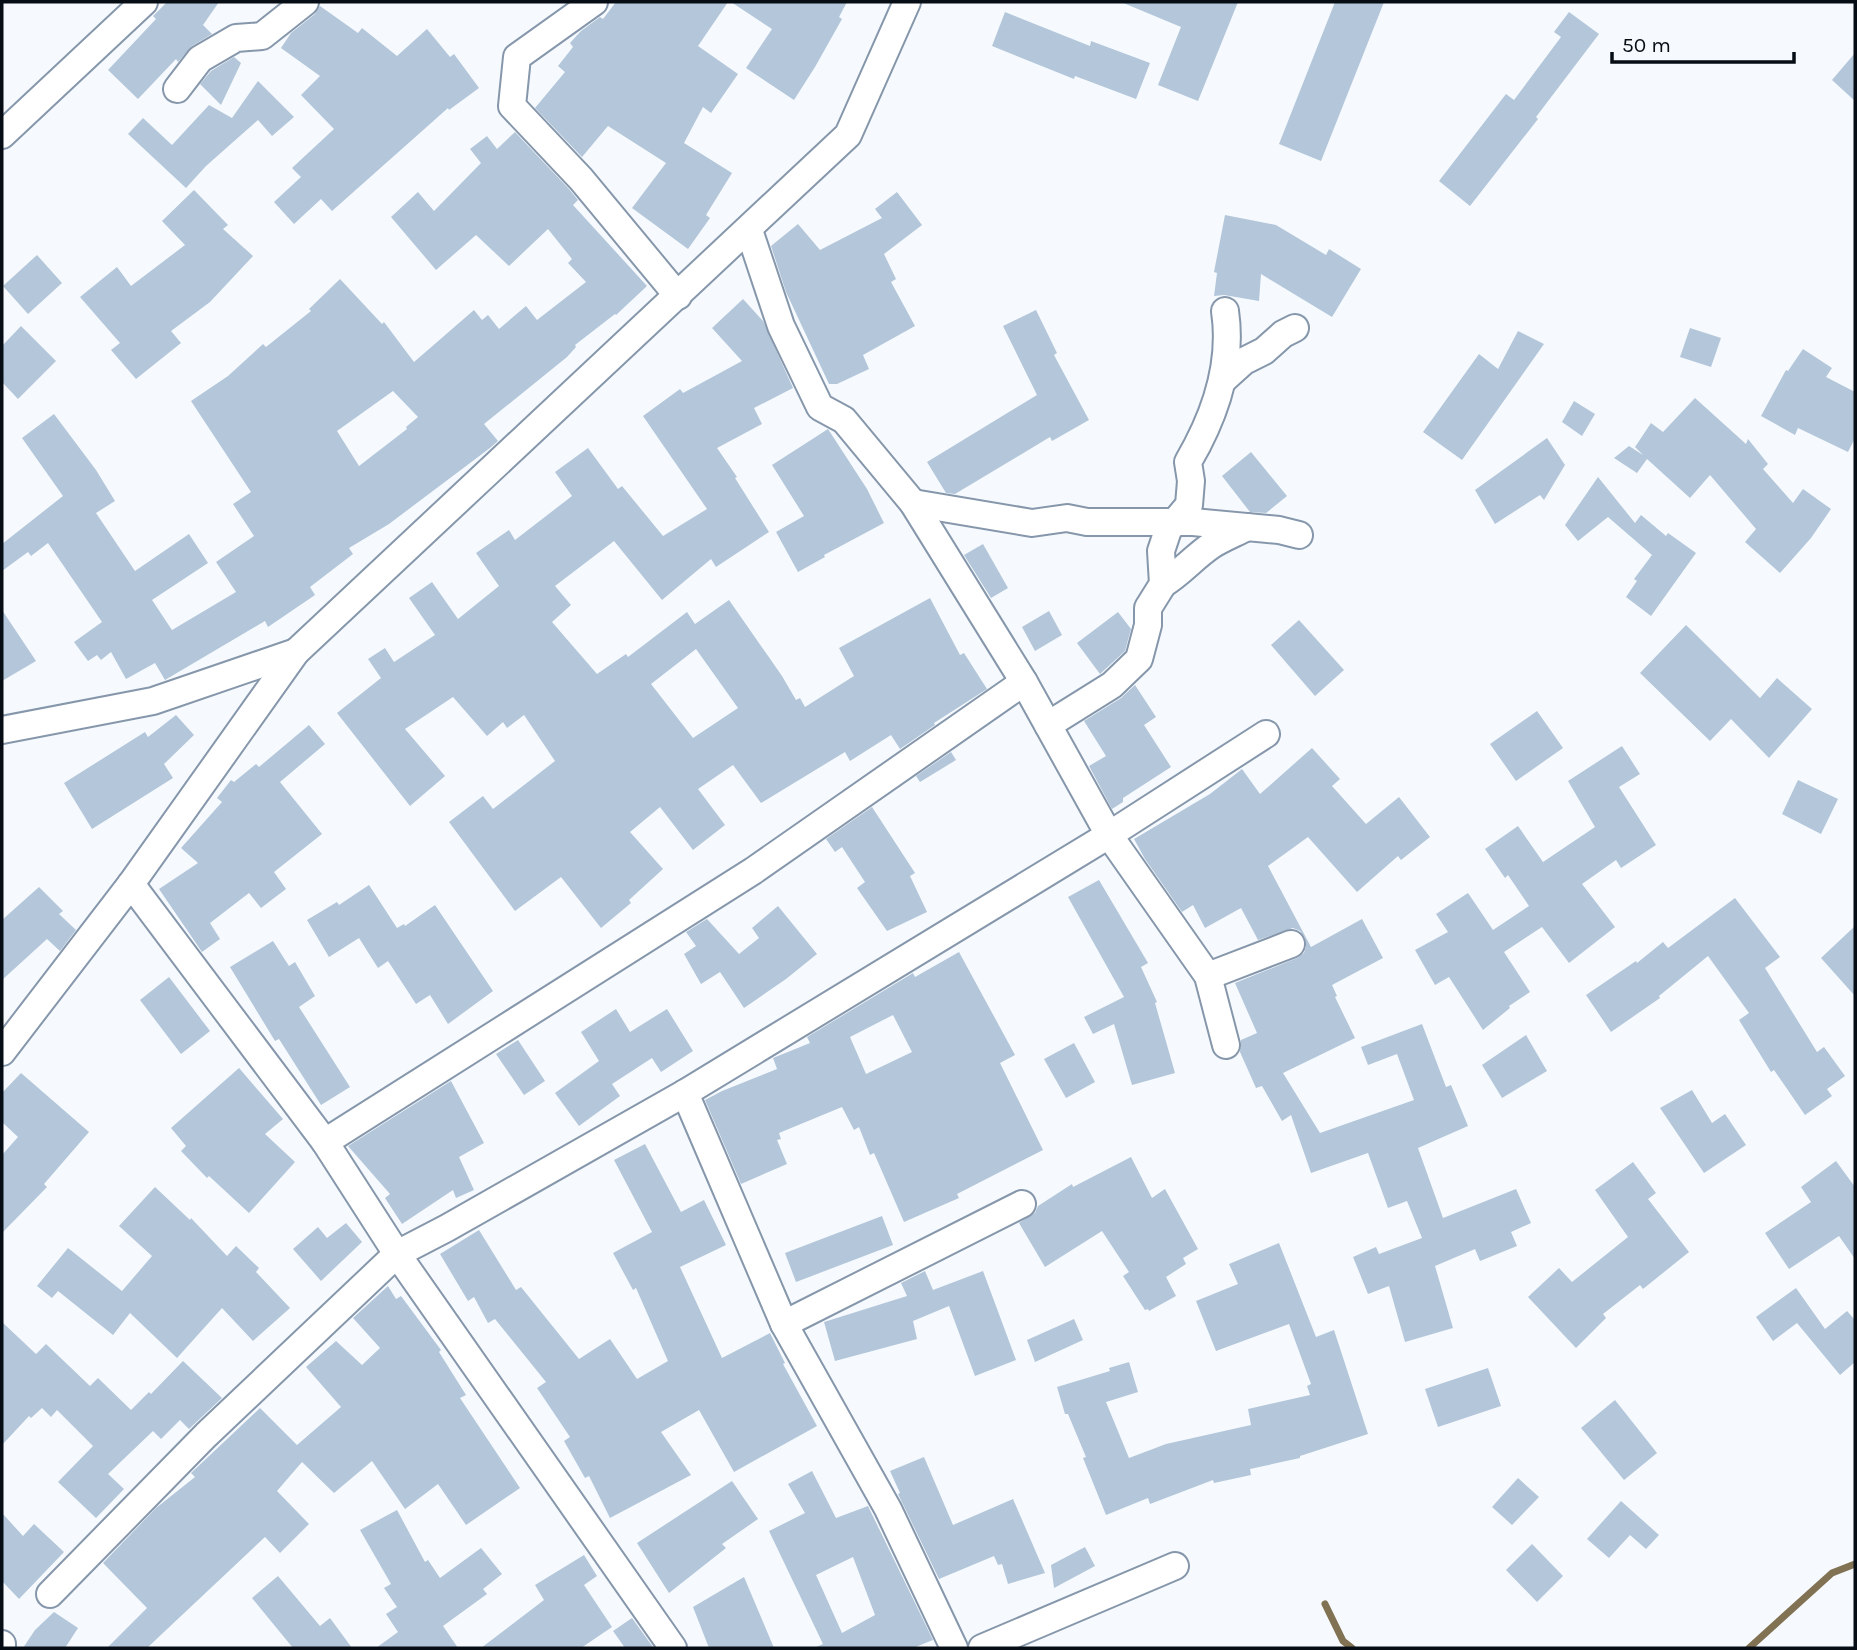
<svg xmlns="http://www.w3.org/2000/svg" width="1857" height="1650" font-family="Karla,sans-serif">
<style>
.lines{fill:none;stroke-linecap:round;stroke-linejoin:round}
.stream{stroke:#827254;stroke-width:7}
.building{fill:#b3c6da;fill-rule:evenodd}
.street-casing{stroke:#8697ab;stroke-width:30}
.street{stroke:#fff;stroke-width:26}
</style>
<rect width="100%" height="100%" fill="#f6fafe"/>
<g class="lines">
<!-- stream -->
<g class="stream">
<polyline points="1325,1604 1343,1641 1352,1648"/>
<polyline points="1749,1648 1832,1573 1855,1564"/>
</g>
</g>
<!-- building -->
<g class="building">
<polygon points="167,2 219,2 203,25 212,34 192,46 178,62 176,59 138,99 108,70 156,19 153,16"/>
<polygon points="616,2 728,2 698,46 738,74 711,113 703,107 684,143 732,173 706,215 710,218 688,249 632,208 666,163 608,126 582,157 535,108 565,72 558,66 573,47 570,43 581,31 600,17 603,19"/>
<polygon points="731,2 847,2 839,17 842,19 815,67 794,100 746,68 772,29"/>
<polygon points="1121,2 1238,2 1198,101 1158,85 1181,27"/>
<polygon points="1335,2 1384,2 1321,161 1279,144"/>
<polygon points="320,6 358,33 362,28 397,56 427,29 450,57 454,54 479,88 449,110 448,108 332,211 321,199 294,224 274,202 301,177 292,168 334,129 301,95 320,76 281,48 291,33 315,14"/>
<polygon points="1005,12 1090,46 1091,41 1150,63 1136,99 1075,76 1074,79 992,46"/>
<polygon points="1569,12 1599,34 1536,117 1538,119 1470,206 1439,181 1506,94 1514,100 1561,37 1554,32"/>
<polygon points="1855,53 1855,101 1832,80"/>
<polygon points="234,57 241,63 221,105 200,84 211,71"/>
<polygon points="258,81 294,117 272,136 258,120 206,166 186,188 128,134 143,118 172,145 209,105 232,118"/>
<path d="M515 132 569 189 578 200 573 205 647 286 616 315 615 314 575 345 576 347 567 357 484 424 498 441 490 448 389 524 349 548 353 554 310 587 315 595 268 627 265 621 165 680 155 663 126 679 111 652 101 660 97 655 88 661 74 642 102 622 48 543 31 556 28 552 2 571V544L63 496 22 438 54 414 96 470 115 501 96 513 135 571 189 534 208 563 152 600 172 630 236 592 216 562 254 536 233 504 251 492 191 401 228 376 263 344 266 347 311 311 309 309 340 279 382 324 384 322 414 362 474 310 482 320 488 315 499 329 526 306 537 320 586 282 568 263 572 259 548 229 509 266 476 235 436 270 391 217 418 192 434 211 481 163 470 149 487 136 497 149ZM393 391 418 417 406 427 407 429 359 466 337 431Z"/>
<polygon points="194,190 228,225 223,229 253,256 210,302 171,331 181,343 136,379 111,350 120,343 80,297 117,267 131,286 185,245 162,221"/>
<polygon points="897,192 922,225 884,254 896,279 891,282 915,326 863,355 869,369 837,384 829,384 786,292 771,246 798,224 820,250 882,218 875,209"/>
<polygon points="1225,215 1276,225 1326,255 1329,249 1361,269 1332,317 1261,274 1259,301 1224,295 1214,296 1217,273 1214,272"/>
<polygon points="37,255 62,283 28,314 3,286"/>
<path d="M743 299 763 321 793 388 754 408 762 424 717 448 737 477 735 478 769 532 716 567 711 559 662 600 614 541 555 586 571 605 552 622 597 674 626 654 628 657 687 612 695 624 729 600 782 676 796 700 800 698 805 707 854 676 839 648 930 598 960 655 964 653 987 689 934 723 935 725 900 749 891 735 850 761 845 752 761 803 733 765 698 789 725 825 693 850 660 807 630 832 663 869 629 900 631 903 601 928 561 877 515 911 449 822 483 796 493 809 555 761 524 715 507 728 503 722 487 736 453 697 405 729 445 776 410 806 337 713 381 678 368 659 385 648 394 662 435 635 409 598 432 582 458 619 499 586 476 553 509 530 515 540 572 496 555 472 588 448 618 489 622 486 663 536 707 509 643 416 680 389 683 393 742 361 712 328ZM696 649 738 708 693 738 651 684Z"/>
<polygon points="1036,310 1057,353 1054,355 1089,420 1052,441 1050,437 955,494 946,493 927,462 1037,395 1003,326"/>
<polygon points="21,326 56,361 18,399 2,382 2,346"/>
<polygon points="1690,328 1721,338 1711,367 1680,357"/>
<polygon points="1518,331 1544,344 1462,460 1423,432 1479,354 1498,369"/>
<polygon points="1803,349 1832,368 1826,377 1855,392 1855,438 1848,452 1798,428 1795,435 1761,416 1786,370 1788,371"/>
<polygon points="1695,398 1746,444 1748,439 1768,464 1763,469 1793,503 1803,489 1831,509 1811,538 1780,573 1745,542 1756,529 1710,475 1690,498 1647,459 1637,473 1614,458 1629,446 1643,455 1635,447 1651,423 1663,432"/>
<polygon points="1574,401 1595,414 1582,436 1562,422"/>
<polygon points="828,429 867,489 884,523 824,555 825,557 798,572 776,532 804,516 772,465"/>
<polygon points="1547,438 1565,465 1544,500 1540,495 1495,524 1475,490"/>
<polygon points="1251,452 1287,496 1266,513 1250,512 1222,476"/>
<polygon points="1598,477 1635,523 1641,515 1666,536 1668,533 1696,553 1651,616 1626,597 1637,581 1634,579 1652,555 1608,517 1578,541 1565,525"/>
<polygon points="983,544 1008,588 991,598 964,555"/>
<polygon points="2,610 36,661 2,681"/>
<polygon points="1049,611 1062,635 1035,651 1022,627"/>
<polygon points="1118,612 1131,629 1125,651 1100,674 1077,643"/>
<polygon points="1299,620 1344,670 1315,696 1271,645"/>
<polygon points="1686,625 1760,698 1777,678 1812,709 1769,758 1731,719 1710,741 1640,673"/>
<polygon points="1135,685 1156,717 1144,725 1171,767 1123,798 1123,802 1112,809 1089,766 1106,756 1084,721 1121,698"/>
<polygon points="1537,711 1563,748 1516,781 1490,744"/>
<polygon points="176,715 194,735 164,764 173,778 92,829 64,783 145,732 148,737"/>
<polygon points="309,725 325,744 280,782 322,834 274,872 286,889 261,908 249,893 210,923 220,939 202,952 159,889 198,863 181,848 222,802 217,798 231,780 234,782 256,764 259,767"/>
<polygon points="1622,746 1640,774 1619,787 1656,845 1621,868 1616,860 1582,884 1615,927 1569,963 1542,927 1504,952 1530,992 1509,1006 1510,1008 1483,1030 1449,977 1435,985 1415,950 1448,932 1436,914 1468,893 1493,930 1529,906 1508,875 1505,878 1485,849 1518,826 1543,862 1595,827 1568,781"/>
<polygon points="1312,748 1340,779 1332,786 1366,824 1399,797 1430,837 1401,860 1398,856 1357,892 1308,837 1268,866 1311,947 1362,919 1383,958 1332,985 1337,996 1335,997 1355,1038 1283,1073 1320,1133 1414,1100 1397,1054 1368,1065 1361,1047 1422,1024 1446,1087 1451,1085 1468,1126 1418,1148 1443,1218 1516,1189 1531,1223 1511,1232 1517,1246 1480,1261 1475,1249 1435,1266 1453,1328 1405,1342 1389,1286 1368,1294 1353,1257 1376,1247 1379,1254 1422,1238 1407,1201 1388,1208 1368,1153 1311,1173 1291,1115 1282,1121 1262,1086 1256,1088 1240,1052 1241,1040 1257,1033 1235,983 1297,958 1304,953 1306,947 1305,938 1300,931 1293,928 1258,940 1241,908 1205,928 1193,905 1182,912 1145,859 1134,839 1210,794 1242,769 1260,794"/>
<polygon points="951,752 956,760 920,782 916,776"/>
<polygon points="1798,780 1838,799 1821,834 1782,814"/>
<polygon points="872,807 915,873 910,876 927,912 887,931 857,888 865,882 842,847 835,852 826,839"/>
<polygon points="1099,880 1148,963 1141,967 1157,1002 1155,1003 1175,1073 1132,1085 1114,1024 1093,1034 1084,1017 1124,997 1068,897"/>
<polygon points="369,885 397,928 404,924 405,926 435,905 493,991 448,1024 430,995 416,1004 388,961 378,968 359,938 329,957 307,920 337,902 339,905"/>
<polygon points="39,887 63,911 59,914 76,930 60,951 47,939 2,980 2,920"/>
<polygon points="1735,898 1780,957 1765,968 1817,1052 1824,1047 1845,1076 1827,1089 1832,1096 1805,1115 1774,1070 1771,1072 1739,1020 1749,1013 1708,956 1659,996 1660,998 1611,1032 1586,995 1636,961 1637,963 1663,942 1668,948"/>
<polygon points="778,906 817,954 786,979 744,1008 720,972 701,984 684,954 696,946 686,932 707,919 739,954 759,938 752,928"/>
<polygon points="1855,926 1855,996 1821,958"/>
<polygon points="273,941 289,966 295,962 315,996 299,1007 350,1087 321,1105 279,1039 275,1041 230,967"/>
<path d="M959 952 1015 1055 1000 1063 1043 1150 957 1194 959 1198 904 1222 874 1153 870 1155 859 1127 854 1130 842 1107 779 1133 781 1139 777 1140 787 1164 741 1184 705 1100 722 1091 777 1069 773 1058 810 1043 807 1037 913 973 915 977ZM893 1015 912 1052 866 1074 850 1037Z"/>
<polygon points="169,977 210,1031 181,1054 140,1000"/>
<polygon points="616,1009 630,1032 667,1009 693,1051 661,1072 652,1058 612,1084 620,1096 579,1126 555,1093 599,1061 581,1032"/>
<polygon points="1526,1035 1547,1071 1502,1098 1482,1065"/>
<polygon points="518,1040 545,1081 524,1095 496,1054"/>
<polygon points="1074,1043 1095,1082 1066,1098 1044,1059"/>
<polygon points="239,1068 283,1119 265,1134 295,1162 249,1213 209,1176 207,1178 181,1151 186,1146 171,1128"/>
<polygon points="21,1073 89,1132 44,1184 47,1187 2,1233 2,1155 18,1137 2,1122 2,1093"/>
<polygon points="451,1081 484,1143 459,1157 474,1190 456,1198 453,1190 402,1224 385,1198 390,1194 348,1146"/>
<polygon points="1692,1090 1712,1123 1725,1114 1746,1145 1704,1173 1660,1108"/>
<polygon points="645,1144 681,1212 704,1200 726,1245 680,1267 722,1358 770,1333 785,1363 783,1364 817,1426 734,1472 699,1410 661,1432 691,1475 610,1518 589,1476 585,1478 564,1441 570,1437 537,1388 546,1382 495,1319 488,1323 474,1297 468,1301 440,1254 479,1230 516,1290 521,1287 579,1359 610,1339 637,1379 668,1361 636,1288 633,1290 613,1253 652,1232 614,1160"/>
<polygon points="1131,1157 1152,1198 1165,1189 1198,1249 1183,1258 1186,1264 1166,1277 1176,1296 1149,1311 1148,1309 1145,1310 1123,1276 1129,1272 1102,1231 1045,1267 1019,1223 1035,1213 1038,1206 1072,1184 1073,1187"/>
<polygon points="1836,1161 1855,1187 1855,1259 1839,1236 1789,1269 1765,1233 1811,1202 1801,1187"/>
<polygon points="1633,1162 1656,1193 1648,1199 1689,1252 1643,1289 1640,1285 1603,1314 1606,1318 1576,1348 1528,1297 1559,1268 1572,1282 1628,1237 1595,1190"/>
<polygon points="155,1187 190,1220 191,1218 227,1256 236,1246 259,1268 256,1272 290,1308 253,1341 222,1308 177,1358 130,1313 113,1335 58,1291 52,1298 37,1286 68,1248 122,1291 152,1256 119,1226"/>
<polygon points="882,1216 893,1245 796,1282 785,1253"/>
<polygon points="346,1223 362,1242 321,1281 293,1249 318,1227 327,1238"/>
<polygon points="1279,1243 1316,1337 1334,1330 1368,1434 1300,1456 1300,1458 1250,1469 1251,1475 1214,1483 1213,1480 1150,1504 1148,1498 1106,1515 1083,1458 1086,1457 1068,1414 1065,1414 1057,1387 1110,1371 1109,1368 1129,1362 1138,1392 1106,1402 1129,1458 1166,1444 1251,1425 1248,1409 1310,1395 1307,1386 1311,1384 1289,1324 1216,1351 1196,1301 1238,1284 1229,1264"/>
<polygon points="925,1271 933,1290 983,1271 1016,1360 975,1376 949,1306 913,1321 917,1339 835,1361 824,1322 907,1296 901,1283"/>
<polygon points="388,1286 396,1299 401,1296 441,1350 439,1352 466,1395 460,1398 520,1488 466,1525 438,1484 405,1509 372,1461 334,1493 302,1462 277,1491 309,1524 280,1553 265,1537 147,1648 107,1648 147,1608 103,1563 156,1508 195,1477 191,1473 260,1408 297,1445 341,1407 306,1367 336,1341 362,1365 380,1348 353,1318"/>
<polygon points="1796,1288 1825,1329 1847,1311 1855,1320 1855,1362 1840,1375 1797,1323 1773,1341 1756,1317"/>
<polygon points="1074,1319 1083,1340 1035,1362 1027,1340"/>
<polygon points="2,1322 36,1354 46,1344 90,1386 98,1378 131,1410 149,1392 151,1394 183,1361 222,1398 189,1429 180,1420 161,1439 153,1431 108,1474 124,1489 96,1518 58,1482 93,1446 57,1410 51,1417 42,1408 31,1418 29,1416 2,1445"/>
<polygon points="1488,1368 1501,1406 1438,1427 1425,1389"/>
<polygon points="1615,1400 1657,1453 1624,1480 1581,1428"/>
<polygon points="924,1457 953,1525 1013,1499 1045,1573 1008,1584 1002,1564 998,1565 994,1556 939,1579 898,1494 900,1493 890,1471"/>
<path d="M812 1471 836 1518 868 1506 933 1640 913 1648H814L823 1644 769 1531 805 1513 788 1484ZM853 1557 875 1615 842 1633 816 1575Z"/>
<polygon points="1518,1478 1539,1497 1512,1525 1492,1507"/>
<polygon points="732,1481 758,1519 722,1544 726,1548 669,1593 637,1543"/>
<polygon points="1621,1501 1659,1535 1646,1549 1630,1535 1609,1558 1587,1539"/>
<polygon points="397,1510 425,1562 428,1560 440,1578 481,1548 502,1574 483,1589 487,1594 443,1626 458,1648 376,1648 398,1632 386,1614 397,1607 384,1588 391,1584 360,1530"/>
<polygon points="2,1513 23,1536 34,1524 64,1552 19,1599 2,1581"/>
<polygon points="1532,1544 1563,1576 1537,1602 1506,1570"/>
<polygon points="1085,1547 1095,1566 1054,1588 1051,1565"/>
<polygon points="584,1555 597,1576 584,1585 612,1627 581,1648 481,1648 544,1600 535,1585"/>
<polygon points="278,1576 320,1626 330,1618 352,1648 293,1648 252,1598"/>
<polygon points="744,1577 774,1648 709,1648 693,1607"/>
<polygon points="54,1612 78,1628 65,1648 23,1648 35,1630"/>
<polygon points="632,1618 650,1643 654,1648 625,1648 613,1631"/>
</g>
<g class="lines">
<!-- street casing -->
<g class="street-casing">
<g id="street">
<polyline points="594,2 517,57 512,106 581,179 678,296"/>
<polyline points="177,89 200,59 236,38 262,36 305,2"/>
<polyline points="2,135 144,2"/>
<polyline points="749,230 781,326 820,407 844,420 913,503 1024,682 1109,835 1208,976 1226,1045"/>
<polyline points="1224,379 1244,361 1264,351 1283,334 1295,328"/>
<polyline points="913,503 1032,523 1067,518 1087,522 1193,522 1279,530 1299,535"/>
<path d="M1163 584C1181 573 1194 557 1212 545 1223 538 1236 533 1247 527"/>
<path d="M1048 725 1112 685 1139 659 1148 625V608L1163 584 1161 551 1168 530 1189 505 1191 481 1188 462C1215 416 1233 365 1225 311"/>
<polyline points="2,730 153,701 296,652"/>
<polyline points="131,884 325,1142 397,1254 673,1648"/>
<polyline points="1208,976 1291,944"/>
<polyline points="2,1052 131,884 296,652 848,135 907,2"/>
<polyline points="685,1093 784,1324 888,1509 954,1648"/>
<polyline points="325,1142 753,871 1024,682"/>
<polyline points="784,1324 1022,1204"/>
<polyline points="50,1594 206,1435 397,1254 447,1228 685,1093 1109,835 1266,734"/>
<polyline points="2,1646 2,1644"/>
<polyline points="982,1648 1175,1566"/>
</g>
</g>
<!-- street -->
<use href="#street" class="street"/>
</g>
<!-- border -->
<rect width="1857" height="1650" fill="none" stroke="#070d14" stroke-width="7"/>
<!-- scale -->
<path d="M1612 52v10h182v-10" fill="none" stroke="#070d14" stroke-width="3.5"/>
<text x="1622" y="52" font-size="21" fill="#070d14" stroke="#f6fafe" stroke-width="5" paint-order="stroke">50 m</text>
</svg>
